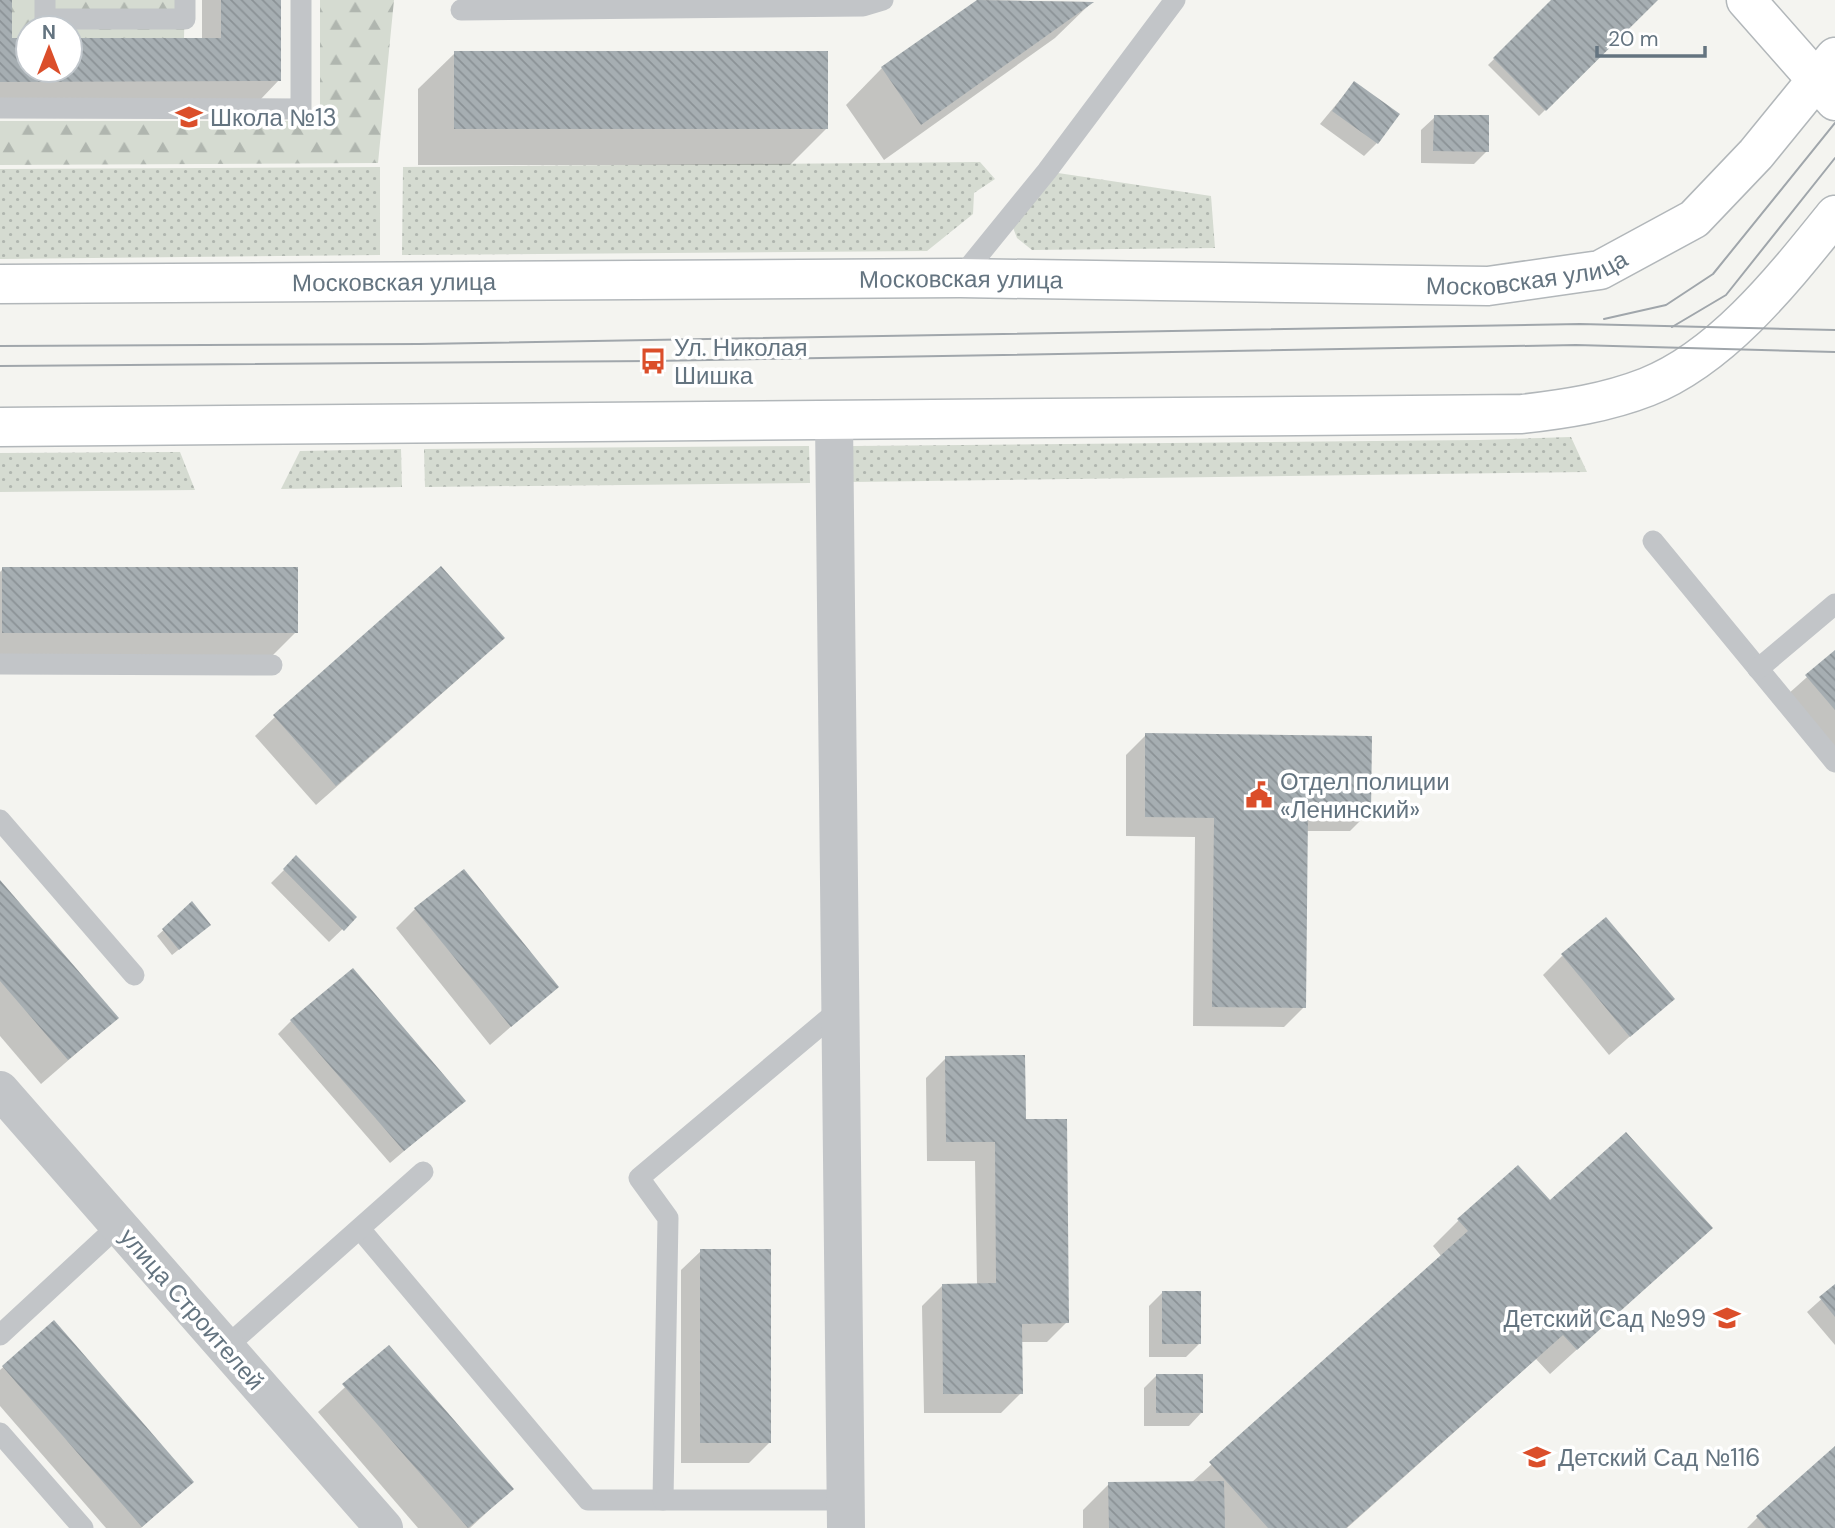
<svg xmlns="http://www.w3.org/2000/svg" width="1835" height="1528" font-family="'DM Sans',sans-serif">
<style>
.grass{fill:url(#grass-dots)}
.forest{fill:url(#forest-firs)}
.shadow{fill:#0003}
.building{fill:url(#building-back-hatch)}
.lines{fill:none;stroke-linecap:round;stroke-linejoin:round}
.secondary-casing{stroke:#b2b7ba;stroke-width:41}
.primary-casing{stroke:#b2b7ba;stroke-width:41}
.service{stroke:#c2c5c8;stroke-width:21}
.minor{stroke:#c2c5c8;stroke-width:38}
.tertiary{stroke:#c2c5c8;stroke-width:38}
.secondary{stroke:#fff;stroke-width:38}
.primary{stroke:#fff;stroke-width:38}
.tram{stroke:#a0a6ab;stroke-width:2}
.labels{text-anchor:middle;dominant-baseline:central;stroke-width:7;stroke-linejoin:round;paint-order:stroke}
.poi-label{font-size:24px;fill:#647480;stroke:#fff;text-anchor:start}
.street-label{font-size:24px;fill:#647480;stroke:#fff}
</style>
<defs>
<pattern id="grass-dots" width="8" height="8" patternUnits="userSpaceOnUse" patternTransform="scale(1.75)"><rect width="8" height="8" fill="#d5dbd1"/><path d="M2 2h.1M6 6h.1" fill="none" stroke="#b0b6af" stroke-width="1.8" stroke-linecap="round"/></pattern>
<pattern id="forest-firs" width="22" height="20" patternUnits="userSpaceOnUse" patternTransform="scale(1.75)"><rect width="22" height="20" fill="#d5dbd1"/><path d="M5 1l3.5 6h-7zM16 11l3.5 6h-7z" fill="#b0b6af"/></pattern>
<pattern id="building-back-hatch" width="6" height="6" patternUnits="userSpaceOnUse" patternTransform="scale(1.75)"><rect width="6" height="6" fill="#a6aeb2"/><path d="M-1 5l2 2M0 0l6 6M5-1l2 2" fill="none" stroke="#8b9296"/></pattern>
</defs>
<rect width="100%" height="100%" fill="#f4f4f0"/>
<!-- grass -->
<g class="grass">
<polygon points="980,162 995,179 974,193 973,214 927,251 402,255 403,167"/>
<polygon points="380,167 380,255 0,259 0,169"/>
<polygon points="1058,173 1211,196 1215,248 1032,250 1017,238 1012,225"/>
<polygon points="1571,437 1587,472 853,482 853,446 1479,440"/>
<polygon points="809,446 810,483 425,487 424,449"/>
<polygon points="401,449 402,487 281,489 300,451"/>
<polygon points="180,452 195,490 0,492 0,453"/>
</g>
<!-- forest -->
<g class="forest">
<polygon points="12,0 185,0 184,38 70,38 70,28 28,28 28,38 12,38"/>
<polygon points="320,0 394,0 378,163 0,165 0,121 320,121"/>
</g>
<!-- shadow -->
<g class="shadow">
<polygon points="0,0 10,0 10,40 28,40 28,70 70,70 70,40 202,39 202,0 279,0 279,80 260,100 0,101"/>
<polygon points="980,0 1092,2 1055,38 884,160 846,105 882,68"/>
<polygon points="1554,0 1655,0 1539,116 1488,65"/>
<polygon points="455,53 826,129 790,165 418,165 418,89"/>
<polygon points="1354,83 1377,143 1364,156 1320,124"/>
<polygon points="1435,117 1487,151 1474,164 1421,163 1421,130"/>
<polygon points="3,569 296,632 270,658 0,658 0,572"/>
<polygon points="1835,652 1835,748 1787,695"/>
<polygon points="482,658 316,805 255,736 275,717"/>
<polygon points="1146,735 1370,811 1350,831 1306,831 1304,1007 1284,1027 1193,1026 1195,837 1126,836 1126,755"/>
<polygon points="296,858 355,917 329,942 271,883"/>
<polygon points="0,883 117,1018 41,1084 0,1036"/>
<polygon points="192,904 203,930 172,955 157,936"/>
<polygon points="415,909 557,986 490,1045 396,928"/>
<polygon points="1562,956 1672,999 1609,1055 1543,975"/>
<polygon points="291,1021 463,1101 390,1163 278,1034"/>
<polygon points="946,1058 1024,1121 1067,1322 1047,1342 1020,1342 1021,1393 1001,1413 924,1413 922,1306 942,1286 977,1285 975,1161 927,1161 926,1078"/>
<polygon points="1459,1220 1710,1228 1550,1374 1536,1359 1347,1528 1083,1528 1083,1510 1109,1484 1191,1483 1442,1257 1433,1246"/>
<polygon points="701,1251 769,1443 749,1463 681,1463 681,1270"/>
<polygon points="1835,1287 1835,1345 1807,1312"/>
<polygon points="1162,1293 1199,1344 1186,1357 1149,1357 1149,1306"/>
<polygon points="54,1322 192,1482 141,1528 106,1528 0,1406 0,1370"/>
<polygon points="389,1347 512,1489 470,1528 418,1528 318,1412"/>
<polygon points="1157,1375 1202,1412 1189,1426 1144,1426 1144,1388"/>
<polygon points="1835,1449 1835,1528 1747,1528 1757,1518"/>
</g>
<!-- building -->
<g class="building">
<polygon points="0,0 12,0 12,38 28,38 28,70 70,70 70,38 221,38 221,0 281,0 281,81 0,82"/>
<polygon points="977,0 1094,2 921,125 881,67"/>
<polygon points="1551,0 1658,0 1546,111 1493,58"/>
<rect x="454" y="51" width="374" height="78"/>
<polygon points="1354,81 1400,114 1378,144 1332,111"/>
<polygon points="1434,115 1489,115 1489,152 1433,151"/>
<polygon points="441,566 505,638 336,786 273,715"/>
<rect x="2" y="567" width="296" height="66"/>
<polygon points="1835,650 1835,710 1805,675"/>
<polygon points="1145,733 1372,736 1371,812 1308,811 1306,1008 1212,1007 1214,818 1145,817"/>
<polygon points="296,855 357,917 344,931 283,869"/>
<polygon points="464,869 559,987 511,1027 414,908"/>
<polygon points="0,880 119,1018 68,1060 0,981"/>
<polygon points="192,901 211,925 179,950 162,929"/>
<polygon points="1606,917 1675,999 1630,1037 1561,954"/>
<polygon points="353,968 466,1101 404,1151 290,1020"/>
<polygon points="1025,1055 1026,1119 1067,1119 1069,1323 1022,1324 1023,1394 943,1394 942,1284 996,1283 995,1142 946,1142 945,1056"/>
<polygon points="1626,1132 1713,1228 1577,1350 1563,1335 1346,1528 1268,1528 1209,1462 1468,1231 1457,1219 1518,1165 1550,1200"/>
<rect x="700" y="1249" width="71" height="194"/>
<polygon points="1835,1284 1835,1317 1819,1297"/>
<rect x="1162" y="1291" width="39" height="53"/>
<polygon points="54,1320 194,1482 142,1527 2,1366"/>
<polygon points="389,1345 514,1489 468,1528 342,1384"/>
<rect x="1156" y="1374" width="47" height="39"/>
<polygon points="1835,1446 1835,1528 1766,1528 1756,1516"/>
<polygon points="1224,1481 1225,1528 1109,1528 1108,1482"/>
</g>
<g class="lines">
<!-- secondary casing -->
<g class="secondary-casing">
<polyline id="secondary" points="1746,0 1835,101"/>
</g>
<!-- primary casing -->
<g class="primary-casing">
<g id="primary">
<path id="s1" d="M0 284 960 278 1488 286 1600 270 1694 219 1756 154 1835 57"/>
<path d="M0 427 1522 414C1565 409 1606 403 1647 387 1723 357 1785 277 1835 215"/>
</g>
</g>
<!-- service -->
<g class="service">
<polyline points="45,0 45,19 185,19 185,0"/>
<polyline points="461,10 863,6 883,0"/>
<polyline points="0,108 301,109 301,0"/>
<polyline points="960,278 1047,171 1175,0"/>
<polyline points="1653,541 1835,762"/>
<polyline points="0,664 272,665"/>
<polyline points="1758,669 1835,604"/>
<polyline points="0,820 134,975"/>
<polyline points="360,1229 588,1500 663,1500 668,1218 639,1178 840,1009"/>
<polyline points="0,1335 119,1225"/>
<polyline points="226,1347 423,1172"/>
<polyline points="0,1433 83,1528"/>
<polyline points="663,1500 845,1500"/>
</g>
<!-- minor -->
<polyline class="minor" points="834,420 846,1528"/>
<!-- tertiary -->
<polyline class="tertiary" points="0,1090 384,1528"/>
<!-- secondary -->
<use href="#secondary" class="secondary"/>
<!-- primary -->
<use href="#primary" class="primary"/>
<!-- tram -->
<g class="tram">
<polyline points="1604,319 1666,305 1713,274 1835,123"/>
<polyline points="1672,327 1726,295 1835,158"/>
<polyline points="0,346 419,344 1580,324 1835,330"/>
<polyline points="0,366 653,361 1576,345 1835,352"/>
</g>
</g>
<!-- icons -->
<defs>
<g id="school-bare" transform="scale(2.1)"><path d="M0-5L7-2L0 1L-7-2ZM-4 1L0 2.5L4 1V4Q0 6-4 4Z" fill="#db4e2a" stroke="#fff" stroke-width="2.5" paint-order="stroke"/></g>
<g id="bus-bare" transform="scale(2.1)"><path d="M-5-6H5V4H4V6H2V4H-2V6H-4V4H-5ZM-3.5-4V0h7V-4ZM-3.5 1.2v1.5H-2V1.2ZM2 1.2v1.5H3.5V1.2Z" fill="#db4e2a" stroke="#fff" stroke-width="2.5" paint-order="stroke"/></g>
<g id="civic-bare" transform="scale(2.1)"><path d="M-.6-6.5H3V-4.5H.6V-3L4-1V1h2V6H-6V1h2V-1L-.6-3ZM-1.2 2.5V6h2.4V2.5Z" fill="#db4e2a" stroke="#fff" stroke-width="2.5" paint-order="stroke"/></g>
</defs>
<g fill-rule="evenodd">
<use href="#school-bare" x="189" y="117"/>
<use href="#bus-bare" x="653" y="361"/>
<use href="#civic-bare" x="1259" y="795"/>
<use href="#school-bare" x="1727" y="1318"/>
<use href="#school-bare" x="1537" y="1457"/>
</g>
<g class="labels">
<!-- poi labels -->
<g class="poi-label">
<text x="210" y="117">Школа №13</text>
<text x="674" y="347">Ул. Николая<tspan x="674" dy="28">Шишка</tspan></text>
<text x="1280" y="781">Отдел полиции<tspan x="1280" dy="28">«Ленинский»</tspan></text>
<text x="1706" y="1318" text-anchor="end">Детский Сад №99</text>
<text x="1558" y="1457">Детский Сад №116</text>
</g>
<!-- street labels -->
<g class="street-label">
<text stroke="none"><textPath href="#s1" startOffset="1528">Московская улица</textPath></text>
<text stroke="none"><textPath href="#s1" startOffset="961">Московская улица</textPath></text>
<text stroke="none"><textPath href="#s1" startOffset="394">Московская улица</textPath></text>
<text transform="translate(192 1309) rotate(49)">улица Строителей</text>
</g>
</g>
<!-- north arrow -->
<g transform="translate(49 49)"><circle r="33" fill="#ffffff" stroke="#c1c7cc" stroke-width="2"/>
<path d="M0-5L12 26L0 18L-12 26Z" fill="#db4e2a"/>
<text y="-10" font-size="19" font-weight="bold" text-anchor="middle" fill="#647480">N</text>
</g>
<!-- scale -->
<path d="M1597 46v10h108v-10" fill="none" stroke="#647480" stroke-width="3.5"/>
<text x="1608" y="46" font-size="21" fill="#647480" stroke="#ffffff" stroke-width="5" paint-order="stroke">20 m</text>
</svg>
